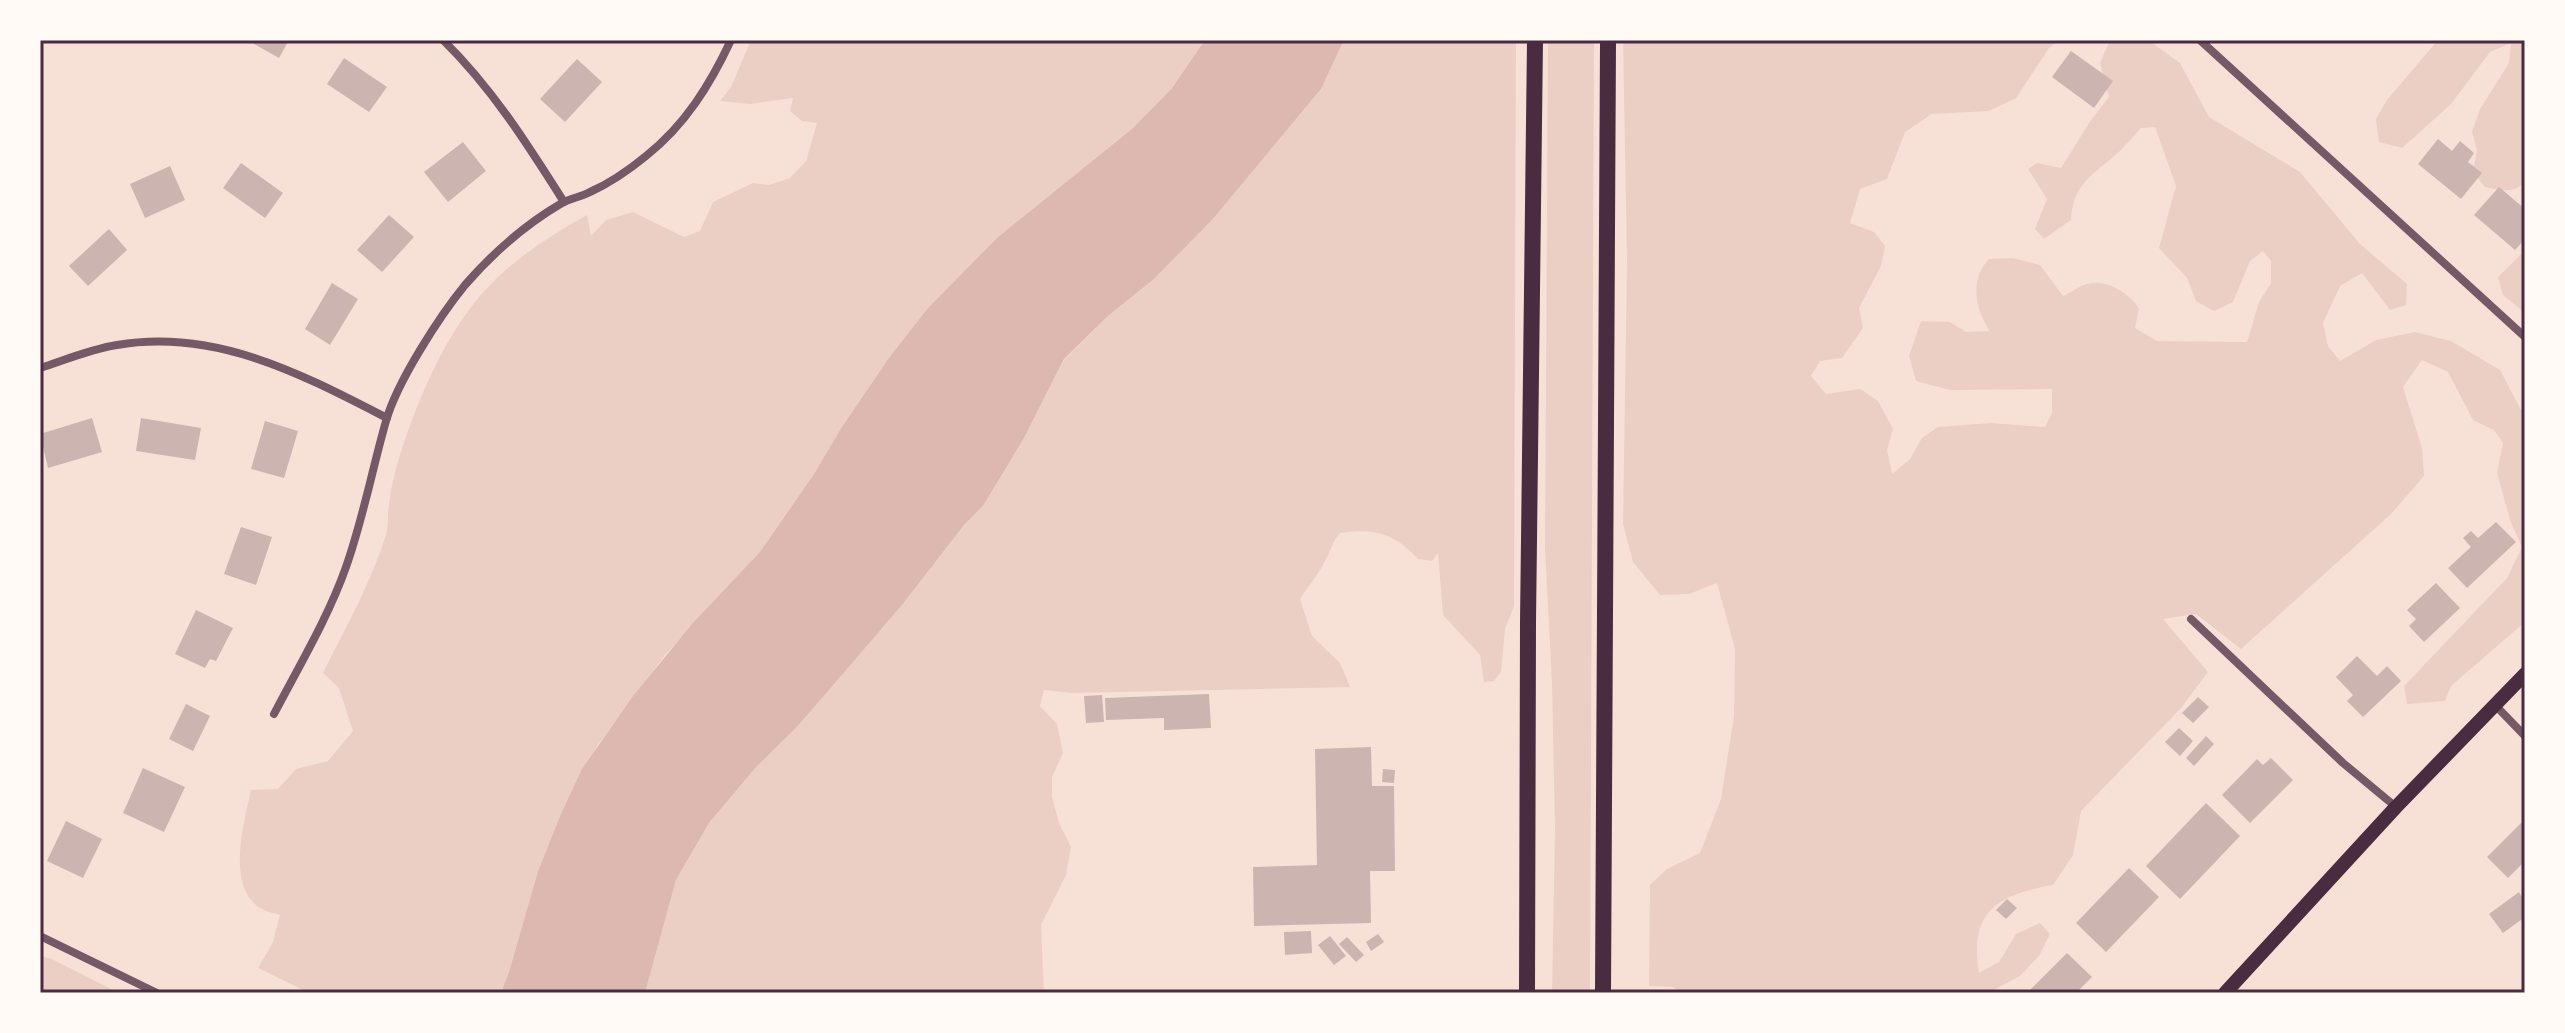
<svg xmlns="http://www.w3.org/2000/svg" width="2565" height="1033" font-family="'Zilla Slab',serif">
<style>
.green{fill:#ebcfc5}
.water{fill:#dcb8b0}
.building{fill:#ccb4b1}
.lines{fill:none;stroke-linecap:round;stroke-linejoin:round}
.minor{stroke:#755966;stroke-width:8}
.secondary{stroke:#4a2c40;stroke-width:14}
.trunk{stroke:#4a2c40;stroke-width:16}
.neatline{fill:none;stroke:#4a2c40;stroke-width:3}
</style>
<rect width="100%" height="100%" fill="#f7e1d7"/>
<!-- green -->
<g class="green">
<path d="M751 40H1205L1172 88 1133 128 998 237 928 308 875 379 814 474 760 552 665 655 597 746 560 816 538 871 509 972 501 993H309L258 968 273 942 280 915C274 913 267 912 262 909 225 890 244 822 251 790L278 789 296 769 328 761 353 731 339 688 323 673C345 628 371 583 386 535 389 525 387 515 389 505 390 493 393 480 396 469 413 409 445 331 489 286 517 257 552 234 587 215L591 236 606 220 633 212 684 237 700 231 713 202 753 183 769 185 790 178 806 161 817 123 802 121 790 111 793 98 750 104 720 101 731 87Z"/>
<path d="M1344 40H1516L1514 606 1505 629 1501 672 1494 681 1484 682 1480 655 1443 615 1438 553 1432 561 1418 559C1394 533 1374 528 1340 533 1332 542 1331 551 1325 561 1319 574 1308 586 1300 599L1312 636 1340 663 1350 687 1071 693 1044 690 1040 706 1057 724 1063 753 1052 777V797L1059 823 1071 847 1066 875 1041 925 1044 993H645L676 880 709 823 757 766 796 728 842 675 902 605 964 525 983 506 1024 438 1064 360 1108 316 1154 279 1212 220 1321 89Z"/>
<polygon points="1548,40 1594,40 1590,993 1552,993 1555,829 1552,683 1545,549"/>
<path d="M1623 40H2059L2049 48 2016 98 1989 111 1932 114 1905 132 1887 179 1860 189 1850 223 1874 232 1885 246 1881 266 1859 308 1863 328 1842 358 1820 361 1811 376 1826 394 1860 389 1878 401 1893 429 1887 450 1892 474 1910 459 1922 438 1938 427 1991 423 2045 427 2052 413V389L1950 390 1916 381 1909 356 1921 321 1950 322 1966 332 1990 331C1975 309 1969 280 1989 259L2013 258 2040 265 2063 296C2070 293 2079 286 2087 284 2106 278 2129 293 2139 308L2135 328 2157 341 2247 342 2259 302 2271 283V261L2263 251 2250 261 2233 302 2214 311 2196 301 2187 278 2159 248 2176 186 2155 127 2141 128C2134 136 2127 144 2120 151 2094 175 2073 182 2071 220L2044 239 2035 229 2047 199 2028 169 2037 163 2061 168 2091 120 2109 97 2100 63 2110 40H2148L2180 63 2209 117 2300 172 2360 244 2407 284 2406 305 2390 310 2362 273 2340 286 2323 323 2328 346 2340 361 2376 340 2415 332 2451 341 2500 370 2521 410 2525 411V622L2451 686 2445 701 2407 704 2404 686 2507 578 2522 547 2511 523 2497 473 2503 443 2494 430 2473 420 2448 372 2422 360 2403 387 2422 448 2424 476 2391 514 2241 649 2196 614 2163 619 2208 672 2181 708 2081 811 2073 855 2053 885C1997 895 1969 911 1979 973L1999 962 2016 934 2040 923 2050 934 2039 956 2020 976 1988 993H1680L1673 987 1649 986 1650 885 1667 869 1700 853 1721 799 1734 716 1735 649 1717 583 1689 594 1660 595 1633 562 1623 524 1627 262Z"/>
<path d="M2438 40H2525V181C2514 195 2500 190 2485 187L2473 172 2477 150 2472 132 2480 109 2509 63 2511 43 2490 52 2451 104 2402 148 2379 142 2376 119 2387 100Z"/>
<polygon points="2525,250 2525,313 2503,295 2498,277"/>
<polygon points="40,956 52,959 119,993 41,993"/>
</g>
<!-- water -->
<polygon class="water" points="1205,40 1344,40 1321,89 1212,220 1154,279 1108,316 1064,359 1024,438 983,506 964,525 902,605 842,675 796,728 757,766 709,823 676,880 645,993 501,993 509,972 538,871 560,816 582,769 633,696 692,624 760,552 814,474 842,427 889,358 928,308 998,237 1133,128 1172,88"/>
<!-- building -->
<g class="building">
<polygon points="247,40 289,40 279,58"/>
<polygon points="2071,51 2113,81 2094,108 2052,77"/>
<polygon points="344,58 387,87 369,112 327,84"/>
<polygon points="577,59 602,82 565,122 540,99"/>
<polygon points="2438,139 2452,151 2460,141 2474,153 2468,162 2482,173 2461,199 2418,164"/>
<polygon points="463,142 486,171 448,202 424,172"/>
<polygon points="241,163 283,193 265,218 223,188"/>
<polygon points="170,166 185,200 145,218 130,184"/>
<polygon points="2499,187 2525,209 2525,239 2515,250 2474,215"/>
<polygon points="389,215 414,237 382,272 357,250"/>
<polygon points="109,229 127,250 88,286 69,266"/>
<polygon points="332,283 358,299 330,345 305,329"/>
<polygon points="92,418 102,452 48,468 40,434"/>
<polygon points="141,418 201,428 195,460 136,451"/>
<polygon points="265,421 298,431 284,478 251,469"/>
<polygon points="2496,522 2516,542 2467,588 2448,568 2471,547 2463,538 2471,531 2478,538"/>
<polygon points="241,527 272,537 256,585 224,574"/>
<polygon points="2436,583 2460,608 2424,642 2409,626 2416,619 2407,610"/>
<polygon points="196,610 233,628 216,661 210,659 205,668 175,654"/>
<polygon points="2357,656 2377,676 2387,666 2401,681 2363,717 2347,701 2353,695 2336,677"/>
<polygon points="1209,694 1211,728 1164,730 1164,718 1106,720 1105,698"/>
<polygon points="1102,695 1104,722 1086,723 1084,696"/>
<polygon points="2198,697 2209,707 2193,723 2182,713"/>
<polygon points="186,704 210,716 193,751 169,739"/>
<polygon points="2179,728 2193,741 2180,756 2165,742"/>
<polygon points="2206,736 2214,744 2194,766 2186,758"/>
<polygon points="1371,747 1372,786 1394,786 1395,871 1370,871 1371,923 1254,926 1253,867 1317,865 1315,749"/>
<polygon points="2271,758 2293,780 2250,823 2222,795 2257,759 2263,765"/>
<polygon points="143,768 185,787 164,832 123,813"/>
<polygon points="1383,769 1395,770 1394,783 1382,782"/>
<polygon points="2206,803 2240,836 2180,899 2146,866"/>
<polygon points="2525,819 2525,861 2508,878 2487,857"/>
<polygon points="66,821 102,839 83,878 47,861"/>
<polygon points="2129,868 2159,897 2106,952 2076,923"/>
<polygon points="2519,892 2525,901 2525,917 2503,933 2489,914"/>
<polygon points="2007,899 2017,908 2006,919 1996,910"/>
<polygon points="1311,931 1312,953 1285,955 1284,932"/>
<polygon points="1378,934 1384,942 1371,951 1366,942"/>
<polygon points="1330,936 1346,956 1334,965 1318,945"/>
<polygon points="1347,937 1364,955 1356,962 1339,944"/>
<polygon points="2067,953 2092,977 2076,993 2027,993"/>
</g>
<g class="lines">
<!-- minor -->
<g class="minor">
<path d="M443 40C492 88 528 145 564 202"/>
<polyline points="2201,41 2525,337"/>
<path d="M40 368C65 360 91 349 117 345 216 328 303 375 387 418"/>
<polyline points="2191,619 2343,763 2396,807"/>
<polyline points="2495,705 2525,736"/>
<path d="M274 714C299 666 328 618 346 567 363 519 372 470 386 421 397 382 439 317 465 285 492 254 526 224 562 203 571 198 581 197 590 192 610 183 629 170 646 156 685 125 710 85 731 40"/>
<polyline points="40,936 157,993"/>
</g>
<!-- secondary -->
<polyline class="secondary" points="2225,993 2396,807 2525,674"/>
<!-- trunk -->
<g class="trunk">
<polyline points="1527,993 1528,623 1535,40"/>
<polyline points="1603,993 1608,40"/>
</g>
</g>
<!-- border -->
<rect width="2565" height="1033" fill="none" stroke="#fffaf5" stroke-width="84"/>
<rect x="42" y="42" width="2481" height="949" class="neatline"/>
</svg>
